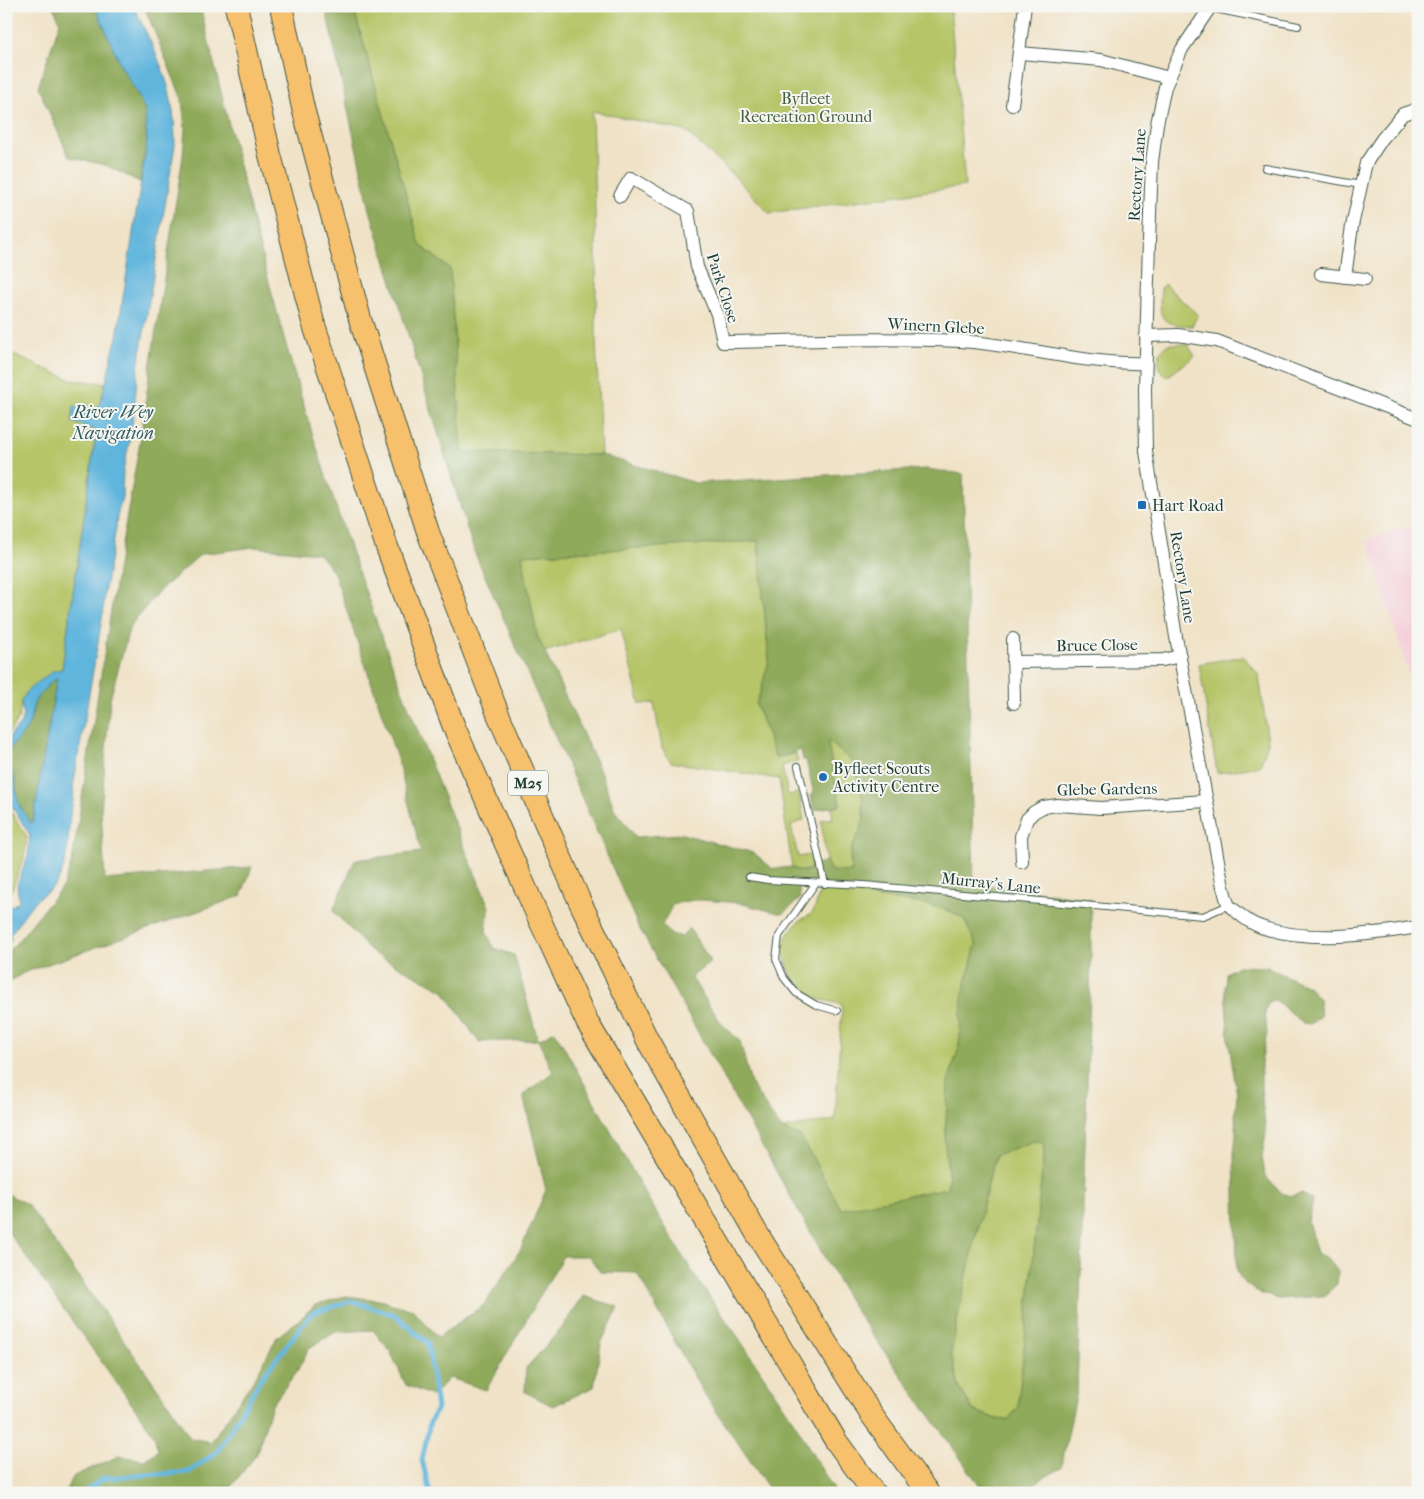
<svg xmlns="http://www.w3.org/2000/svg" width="1424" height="1499" font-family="'IM FELL French Canon',serif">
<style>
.built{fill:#f5cfda}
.green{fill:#b6c568;stroke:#6a814e}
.forest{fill:#90aa5c;stroke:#587448;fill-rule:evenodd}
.water{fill:#61b5dd;stroke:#407988;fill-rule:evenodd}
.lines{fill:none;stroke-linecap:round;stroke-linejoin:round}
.stream{stroke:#61b5dd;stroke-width:5}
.service-casing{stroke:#3e564a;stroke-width:8}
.minor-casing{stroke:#3e564a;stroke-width:14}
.motorway-casing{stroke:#3e564a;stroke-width:24}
.service{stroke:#fff;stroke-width:6}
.minor{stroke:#fff;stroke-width:12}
.motorway{stroke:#f7c06c;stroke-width:22}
.poi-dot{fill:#1f6fb2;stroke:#f6f6f2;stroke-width:2}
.labels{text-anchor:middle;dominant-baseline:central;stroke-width:4;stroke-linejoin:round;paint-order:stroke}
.shield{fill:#f6f6f2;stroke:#60746d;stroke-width:1}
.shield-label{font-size:15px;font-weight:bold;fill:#1f3d34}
.park-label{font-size:16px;fill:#455f41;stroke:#f6f6f2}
.street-label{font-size:16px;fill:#1f3d34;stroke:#f6f6f2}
.poi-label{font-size:16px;fill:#1f3d34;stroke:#f6f6f2;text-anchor:start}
.water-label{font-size:18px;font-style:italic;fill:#305b5e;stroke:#f6f6f2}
</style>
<rect width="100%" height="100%" fill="#f6f6f2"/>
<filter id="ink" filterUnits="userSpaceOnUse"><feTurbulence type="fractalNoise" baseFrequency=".02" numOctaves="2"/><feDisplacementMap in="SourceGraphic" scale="10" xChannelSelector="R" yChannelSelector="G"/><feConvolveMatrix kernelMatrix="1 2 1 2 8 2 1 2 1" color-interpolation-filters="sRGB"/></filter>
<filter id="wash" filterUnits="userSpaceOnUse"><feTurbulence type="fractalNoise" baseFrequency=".0096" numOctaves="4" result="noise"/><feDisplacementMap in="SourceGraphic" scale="20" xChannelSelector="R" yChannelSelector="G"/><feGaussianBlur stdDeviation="1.12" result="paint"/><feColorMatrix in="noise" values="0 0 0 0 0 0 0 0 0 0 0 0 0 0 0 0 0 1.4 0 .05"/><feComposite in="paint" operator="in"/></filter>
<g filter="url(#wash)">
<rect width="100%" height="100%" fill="#f0e2c6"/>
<!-- built -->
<polygon class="built" points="1418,523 1418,703 1367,540"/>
<!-- green -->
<g class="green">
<polygon points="353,6 950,6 965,186 769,213 736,178 686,131 592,111 596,243 596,338 601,455 462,452 450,269 420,245"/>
<path d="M1164 284 1198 315 1192 326C1158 324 1159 319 1161 287Z"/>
<path d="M1168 344H1187L1195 356 1167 377 1159 370C1158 358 1158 352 1168 344Z"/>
<polygon points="6,352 72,380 105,383 103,396 96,412 74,406 72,422 93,429 96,434 62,669 53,671 21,701 19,717 6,738 6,475 9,469 6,461"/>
<path d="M758 541 769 661 761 690 756 704 776 758 796 753 798 762 782 766 788 795 799 793 804 820 791 825 798 857 810 855 812 867C805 872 799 872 792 867L779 779 671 762 662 748 654 703 640 704 621 629 544 652 537 635 521 555Z"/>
<polygon points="1243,656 1259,675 1268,742 1260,766 1217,773 1199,664"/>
<polygon points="827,739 854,763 862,794 864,818 860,832 852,846 850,859 852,872 831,871 826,861 821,820 833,818 831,807 840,805"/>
<polygon points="6,793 9,808 27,837 24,858 12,889 6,899"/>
<polygon points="843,888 872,897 926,904 952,912 964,919 976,944 961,1013 959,1048 948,1082 945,1145 949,1180 947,1188 841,1210 801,1137 781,1129 835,1120 842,1004 816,999 798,987 792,977 782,950 786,937 799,921 811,914 815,908 820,890"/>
<polygon points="1034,1141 1043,1142 1044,1153 1018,1407 1008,1420 996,1419 973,1410 959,1387 951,1353 960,1305 989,1179 996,1155"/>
</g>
<!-- forest -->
<g class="forest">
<polygon points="53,6 95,6 121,66 138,95 145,110 147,142 140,182 105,165 69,157 38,87 60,22"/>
<path d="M144 6H200C236 152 269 296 314 439 364 598 425 753 489 907L486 931 494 948 514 955 538 1040 555 1031 646 1195 698 1281 738 1337 798 1428 814 1457 836 1493H772L701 1389 637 1273 600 1272 589 1256H563L486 1390 450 1378 432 1396 406 1385 390 1351 373 1330 336 1332 309 1348 297 1371 272 1405 256 1455 226 1493H64L74 1476 119 1456 144 1460 158 1451 154 1435 6 1229V1193L28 1205 170 1406 190 1438 211 1442 258 1373 277 1337 300 1319 315 1305 345 1296 379 1300 413 1310 438 1337 485 1304 521 1249 546 1190 523 1095 553 1072 538 1040 479 1042 443 990 373 953 333 911 355 860 421 852 397 758 334 573 318 553 254 547 201 554 158 592 130 626 110 699 101 811 105 880 252 867 241 896 23 973 6 985V953L17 942 63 886 72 862 117 572 141 436 151 362 183 156 185 129 182 99Z"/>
<path d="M325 6H353L420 245 450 269 462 452 601 455 696 483 926 469 963 474 974 883 1091 899V960L1077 1391 1061 1468 1030 1486 1024 1493H985L852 1306 638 926 474 551 370 210ZM758 541 769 661 761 690 756 704 776 759 801 750 803 760H806L814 794 811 795 814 810 840 805 827 740 854 763 862 794 864 818 860 832 852 846 850 859 852 872 831 871 826 861 814 865 807 871H798L792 867 773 869 754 853 682 834 636 837 615 811 601 773 537 635 522 555ZM799 888 820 890 843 888 872 897 926 904 952 912 964 919 976 944 962 998 959 1047 948 1082 945 1145 949 1180 947 1188 841 1209 801 1137 781 1129 751 1084 740 1041 721 1023 691 977 711 962 689 928 682 937 669 933 662 925 673 904 694 900H703L739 903 782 914 800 899ZM1034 1141 1043 1142 1044 1153 1018 1407 1008 1420 996 1419 973 1410 959 1387 951 1353 960 1305 989 1179 996 1155Z"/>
<polygon points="55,678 57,678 33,821 31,823 19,805 14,778 6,758 9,749 23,734 32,716 34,704 38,696"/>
<polygon points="1238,966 1267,967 1308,986 1319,999 1321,1015 1311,1024 1302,1023 1277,1001 1269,1001 1265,1012 1267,1033 1261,1063 1261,1090 1266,1133 1262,1156 1265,1176 1281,1193 1292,1196 1302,1193 1313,1201 1308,1221 1317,1253 1329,1260 1338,1271 1337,1284 1324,1296 1278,1299 1257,1292 1242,1281 1237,1271 1234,1154 1236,1135 1235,1113 1237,1095 1229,1043 1225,988 1226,973"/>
<polygon points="583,1296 619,1307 601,1343 594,1387 553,1406 525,1392 526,1368 562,1328"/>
</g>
<!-- water -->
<path class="water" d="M95 6H134C147 36 165 67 171 99 174 114 175 129 175 145L139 362 131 435 123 471 122 497 117 517 116 528 104 594 103 613 73 787C75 800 72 803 70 814 68 837 69 867 54 886 50 891 47 892 42 895 29 905 20 922 10 935L11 940 6 946V907L12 906 19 901 17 885 28 856 30 835 12 806 6 776V741L21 723 23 715 21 701 28 690 53 671 62 669 96 434 93 429 72 422 74 406 96 412C107 389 109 361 117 337L147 142 145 110 138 95 121 66ZM55 678H57L33 821 31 823 19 805 14 778 6 758 9 749 23 734 29 725 34 704 38 696Z"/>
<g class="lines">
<!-- stream -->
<polyline class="stream" points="83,1493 104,1478 189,1472 218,1451 262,1377 312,1313 352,1301 395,1315 428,1343 437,1408 430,1422 422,1460 430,1493"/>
</g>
</g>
<g filter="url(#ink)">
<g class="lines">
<!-- service casing -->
<g class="service-casing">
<g id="service">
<polyline points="1210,8 1298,26"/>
<polyline points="1265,168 1361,185"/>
<polyline points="798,766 825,884"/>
<polyline points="749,877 768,880 864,885 1203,916 1229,905"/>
<polyline points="815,884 779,936 776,959 784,978 796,993 816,1005 837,1011"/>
</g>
</g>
<!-- minor casing -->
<g class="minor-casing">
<g id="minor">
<path d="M1211 6 1182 49 1165 87 1157 124 1152 162 1149 241 1145 390 1146 451 1176 637 1223 887C1225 892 1226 901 1229 905 1231 908 1236 911 1238 913 1245 919 1252 924 1261 927 1307 943 1370 935 1418 927"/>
<polyline points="1020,53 1101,60 1169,78"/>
<polyline points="1012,105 1025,6"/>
<path d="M620 196 631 178 688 211 697 267 717 314 723 342C802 341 881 337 960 341 1022 345 1083 365 1145 363"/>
<polyline points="1321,274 1365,279"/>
<polyline points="1345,277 1352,226 1366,163 1382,139 1403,114 1418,109"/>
<polyline points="1146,336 1178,335 1217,341 1418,419"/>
<polyline points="1013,639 1014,703"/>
<polyline points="1013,662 1163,660 1180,656"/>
<polyline points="1022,862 1021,836 1027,819 1034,812 1043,807 1058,805 1101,808 1206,801"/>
</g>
</g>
<!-- motorway casing -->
<g class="motorway-casing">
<g id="motorway">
<polyline points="236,6 270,155 313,322 387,547 454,727 537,914 587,1022 836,1441 874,1493"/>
<polyline points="281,6 303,108 360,319 428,532 498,714 580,902 648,1041 756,1232 871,1414 928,1493"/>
</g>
</g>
<!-- service -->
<use href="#service" class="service"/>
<!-- minor -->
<use href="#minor" class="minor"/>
<!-- motorway -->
<use href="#motorway" class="motorway"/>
</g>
</g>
<!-- markers -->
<g class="poi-dot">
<rect x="1137" y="500" width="10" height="10" rx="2.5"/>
<circle cx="823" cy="777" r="5"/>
</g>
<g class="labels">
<!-- shield labels -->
<rect class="shield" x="508" y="770.5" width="40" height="25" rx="4"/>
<g class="shield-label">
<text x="528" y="783">M25</text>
</g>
<!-- park labels -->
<g class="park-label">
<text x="806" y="98">Byfleet<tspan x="806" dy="18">Recreation Ground</tspan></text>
</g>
<!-- street labels -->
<g class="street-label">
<text transform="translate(1137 175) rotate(-86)">Rectory Lane</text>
<text transform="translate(723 288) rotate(72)">Park Close</text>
<text transform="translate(936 326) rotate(3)">Winern Glebe</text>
<text transform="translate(1183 577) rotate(81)">Rectory Lane</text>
<text transform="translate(1097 645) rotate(-1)">Bruce Close</text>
<text transform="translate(1107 789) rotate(-1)">Glebe Gardens</text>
<text transform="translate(991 883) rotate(6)">Murray's Lane</text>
</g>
<!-- poi labels -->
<g class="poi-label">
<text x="1152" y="505">Hart Road</text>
<text x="833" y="768">Byfleet Scouts<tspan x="833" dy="18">Activity Centre</tspan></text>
</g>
<!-- water labels -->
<g class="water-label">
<text x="113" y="412">River Wey<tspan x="113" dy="21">Navigation</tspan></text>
</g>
</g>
<!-- margin -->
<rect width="1424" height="1499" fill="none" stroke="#f6f6f2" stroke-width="25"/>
</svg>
